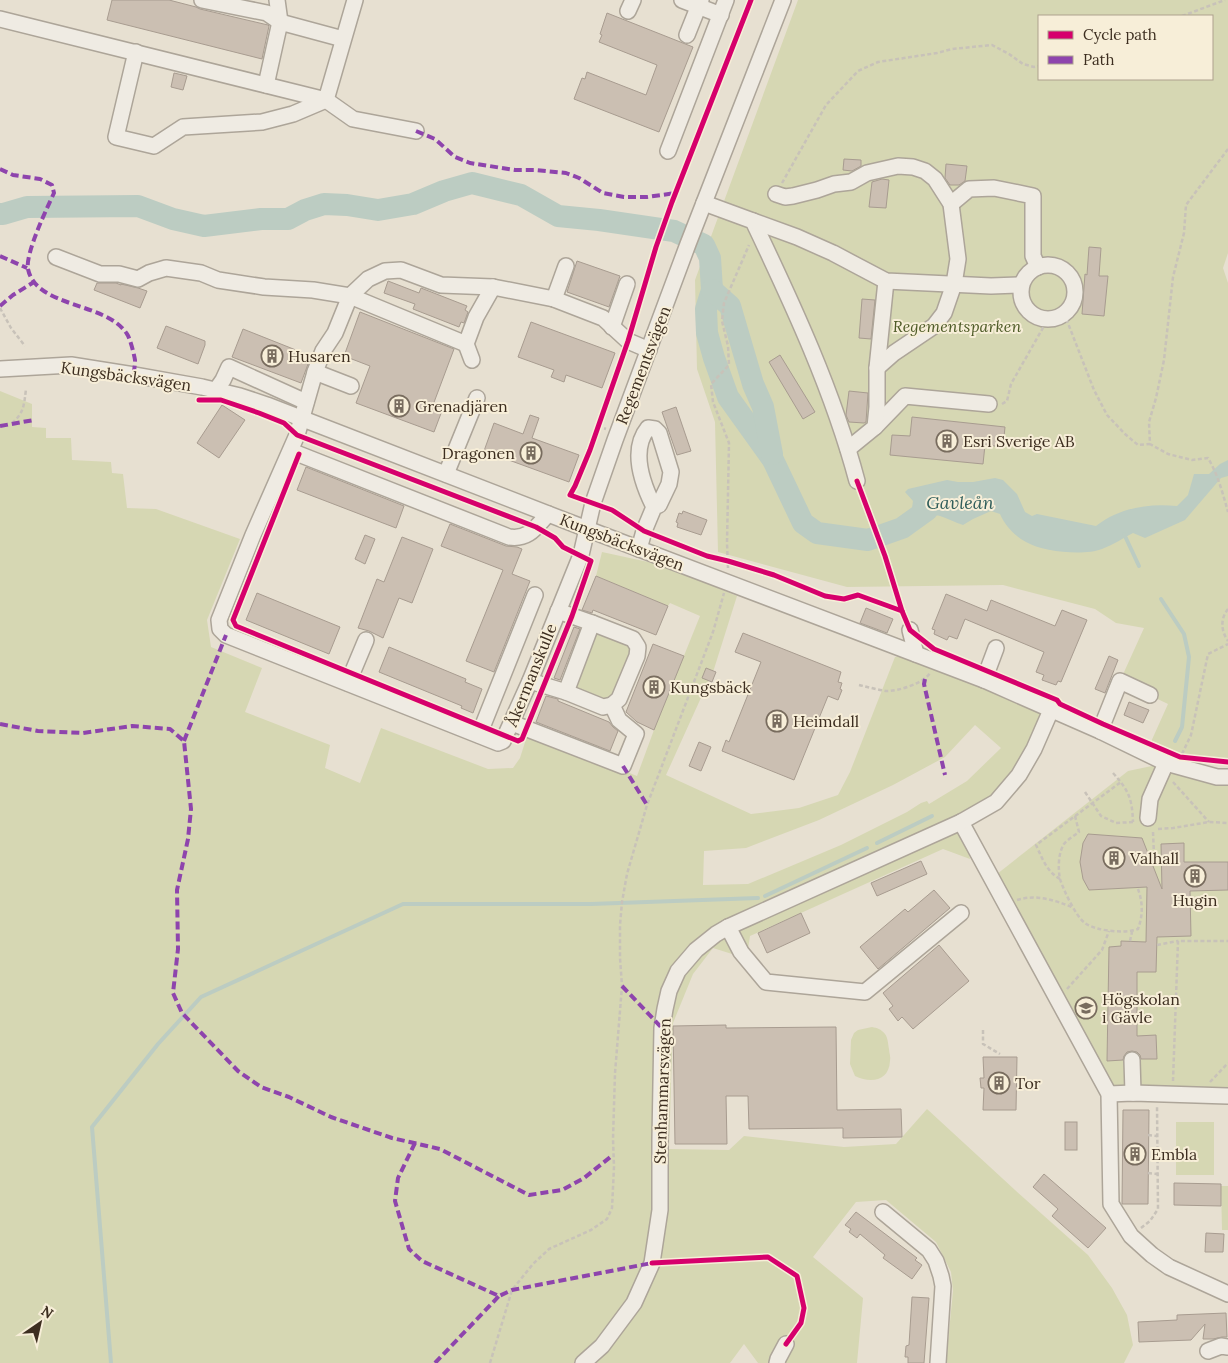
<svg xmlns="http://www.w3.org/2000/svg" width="1228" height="1363" font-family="Lora,serif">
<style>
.green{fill:#d6d7b3;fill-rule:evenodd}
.water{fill:#bcccc2}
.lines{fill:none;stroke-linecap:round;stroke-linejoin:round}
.stream{stroke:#bcccc2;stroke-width:4}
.river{stroke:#bcccc2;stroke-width:22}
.building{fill:#cbbfb2;stroke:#a89c90}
.minor-casing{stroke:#ada599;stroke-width:18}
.path{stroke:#c8c2b9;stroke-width:2.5;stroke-dasharray:4 2.5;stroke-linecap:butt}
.minor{stroke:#efebe3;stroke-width:15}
.quiet{stroke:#8e44ad;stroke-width:4;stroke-dasharray:8 4;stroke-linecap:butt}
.cycleway-casing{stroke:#f7eed8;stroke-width:8}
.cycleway{stroke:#d6006c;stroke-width:5}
.labels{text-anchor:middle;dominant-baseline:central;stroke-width:4;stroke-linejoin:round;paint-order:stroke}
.park-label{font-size:16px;font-style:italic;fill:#4d5a26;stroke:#f7eed8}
.poi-label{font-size:16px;fill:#3d2e20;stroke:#f7eed8;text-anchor:start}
.street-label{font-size:16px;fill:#3d2e20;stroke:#f7eed8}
.water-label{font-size:18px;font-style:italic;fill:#2f5d5a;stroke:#f7eed8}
</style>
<rect width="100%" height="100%" fill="#e7e0d1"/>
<!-- green -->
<g class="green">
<path d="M798 0H1228V253L1223 268 1228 283V762L1180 757 1150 744 1168 704 1120 681 1144 628 1116 623 1095 609 1003 585 847 587 718 552 715 422 697 369 695 280ZM1039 16H1212V79H1039Z"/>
<path d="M0 391 32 404V427L46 428V438H71L72 460 111 462 112 473 123 474 127 508 156 509 240 539 207 620 211 647 262 668 245 712 330 745 325 768 360 783 381 728 488 769 513 768 520 758 528 733 637 776 654 730 700 616 670 603 668 606 596 576 602 552 662 565 737 596 714 669 666 775 751 814 799 808 838 795 850 772 895 657 916 654 1051 710 1019 775 962 822 970 859 943 849 750 936 748 949 732 954 713 948 693 974 673 1023 669 1149 729 1150 744 1136 844 1147 896 1144 927 1109 1015 1190 1088 1255 1112 1288 1127 1315 1133 1345 1124 1363H946L953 1291 951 1272 936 1242 886 1200 856 1202 813 1257 863 1298 857 1363H758L744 1344 730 1363H0ZM975 725 1001 748 967 781 929 804 927 801 921 803 907 812 841 845 748 884 703 885 704 851 746 848 819 820 893 785 945 757Z"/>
<polygon points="602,629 631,643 633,654 617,694 605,702 573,689 593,632"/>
<polygon points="1166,763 1228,777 1228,1097 1109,1094 992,878 1128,771"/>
<path d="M872 1027C877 1028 881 1029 885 1034 888 1038 888 1044 889 1049 889 1053 891 1057 890 1061 889 1081 871 1084 855 1076L850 1064 851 1040 854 1033 858 1030Z"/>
<rect x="1176" y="1122" width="38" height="53"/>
<polygon points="1221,1186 1228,1186 1228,1230 1222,1230"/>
</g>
<!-- water -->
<path class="water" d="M1228 460V476L1221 478 1185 520 1145 538 1133 533C1123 538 1113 545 1102 549 1084 556 1043 552 1026 542 1015 536 1005 526 1000 514L991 511 973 519 963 525C956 523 947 518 940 516 926 513 915 527 906 536L900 523 912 508 913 501 905 492 908 489 947 480 958 482H973L995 478 1003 480 1017 494 1025 512 1032 516 1037 514 1096 526C1119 508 1148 503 1177 506L1188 495 1194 474H1209L1220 464Z"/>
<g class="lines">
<!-- stream -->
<g class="stream">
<polyline points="1124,534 1139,566"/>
<polyline points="1161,599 1184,634 1189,657 1182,727 1175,741"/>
<polyline points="877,843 932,816"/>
<polyline points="765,896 867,848"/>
<polyline points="111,1363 92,1127 158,1044 201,997 403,904 591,904 758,898"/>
</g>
<!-- river -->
<g class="river">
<polyline points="0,214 3,214 27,207 138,206 173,219 204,226 261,219 288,219 305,210 324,204 347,205 378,210 413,204 444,191 472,183 521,195 558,216 599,220 674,231 704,245 710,258 712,290 706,309 707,333 714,358 728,397 773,460 803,523 817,533 868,540 902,528 927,510"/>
<polyline points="712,290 730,306 753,384 763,407 772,454"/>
</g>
</g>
<!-- building -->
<g class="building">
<polygon points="112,0 169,0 196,7 200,9 268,25 269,26 262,59 107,20"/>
<polygon points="607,13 693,47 659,132 574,99 582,78 585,79 587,72 646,95 657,65 599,42 602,35 600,34"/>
<polygon points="174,73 187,76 183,90 171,87"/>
<polygon points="844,159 861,160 861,166 852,171 843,170"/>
<polygon points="946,164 967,166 965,181 959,185 950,185 945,178"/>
<polygon points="882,179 889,180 886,208 869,207 872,182"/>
<polygon points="1089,247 1101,248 1099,276 1108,276 1104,316 1082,314 1085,274 1087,275"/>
<polygon points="577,261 620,276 609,307 567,292"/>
<polygon points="388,281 419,293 421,288 467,306 465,310 468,312 464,323 461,322 459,327 413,309 415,304 384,293"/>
<polygon points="97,283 116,283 121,285 121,284 138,288 147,291 140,308 94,290"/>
<polygon points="862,299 875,300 871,339 859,338"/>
<polygon points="360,312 454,349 433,405 443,408 434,432 356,403 370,366 344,356"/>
<polygon points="531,322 615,353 602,388 566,375 564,382 551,377 554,370 518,357"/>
<polygon points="166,326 205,341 205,345 198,364 157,348"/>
<polygon points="243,329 311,356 301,383 232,357"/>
<polygon points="780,355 815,412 803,419 769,362"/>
<polygon points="849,391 868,393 866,422 864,423 849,422 846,415"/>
<polygon points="222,405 245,420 219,458 197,443"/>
<polygon points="676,407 691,451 677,455 662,412"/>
<polygon points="530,415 539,418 532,438 579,455 569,482 484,451 494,423 523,434"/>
<polygon points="912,417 1005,427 1003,447 985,445 983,464 890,455 892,435 910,436"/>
<polygon points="306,467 404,506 396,528 297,490"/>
<polygon points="683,511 707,520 701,535 677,527 678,523 676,522 679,513 682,514"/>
<polygon points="450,524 506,546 517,547 522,549 512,574 530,581 494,672 466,661 503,570 441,546"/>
<polygon points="365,535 375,539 365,564 355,559"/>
<polygon points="402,537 433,549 412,603 399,598 383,638 369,631 358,628 377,579 384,582"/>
<polygon points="596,576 668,606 656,635 593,610 592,613 582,610"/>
<polygon points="257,593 340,627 329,654 246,620"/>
<polygon points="946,594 987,611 991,600 1055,626 1062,610 1087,620 1061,682 1058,681 1056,685 1042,680 1044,675 1036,672 1044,652 965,619 957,639 949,636 947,640 934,634 935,630 932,629"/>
<polygon points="866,608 893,619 887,633 860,623"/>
<polygon points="574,627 580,629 560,680 554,678"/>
<polygon points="743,633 841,672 838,682 842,683 840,689 842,690 838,700 828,696 794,780 722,751 726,740 729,742 761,662 735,652"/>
<polygon points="653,644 684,656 654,730 637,722 626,712"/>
<polygon points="389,647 466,679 465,682 482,689 473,713 461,708 462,706 379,672"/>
<polygon points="1109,656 1118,660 1105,693 1095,689"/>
<polygon points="706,668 716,672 712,682 702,678"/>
<polygon points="546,696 558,699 558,701 609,722 613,727 618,731 610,751 536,722"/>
<polygon points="1129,702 1149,710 1143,723 1124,715"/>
<polygon points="699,742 711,747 701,771 689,766"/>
<polygon points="1088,834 1142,838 1162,889 1161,844 1184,843 1184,862 1228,862 1228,890 1190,891 1191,936 1157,937 1156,972 1137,972 1137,1036 1156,1035 1157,1059 1141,1059 1140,1055 1137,1052 1132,1051 1127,1052 1124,1056 1123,1060 1107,1061 1109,947 1121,946 1121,941 1146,942 1147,887 1089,890 1083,879 1080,862 1083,843"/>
<polygon points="921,861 927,874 877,896 871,883"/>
<polygon points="934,890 950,908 878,969 860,947 905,909 908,912"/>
<polygon points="801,913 810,933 767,953 758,933"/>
<polygon points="939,945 969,981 913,1029 902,1017 898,1021 889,1009 893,1006 883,993"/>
<polygon points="726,1025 726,1028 836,1027 837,1110 901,1109 902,1137 843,1138 843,1128 749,1129 748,1096 726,1096 727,1144 675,1144 673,1026"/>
<polygon points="983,1057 1017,1057 1016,1110 983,1110 984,1088 981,1088 980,1078 984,1078"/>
<polygon points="1123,1110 1149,1110 1148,1204 1122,1204"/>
<rect x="1065" y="1122" width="12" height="28"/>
<polygon points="1044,1174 1106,1228 1088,1248 1052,1216 1058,1209 1033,1187"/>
<polygon points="1174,1183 1221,1184 1221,1206 1174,1205"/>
<polygon points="856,1212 917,1258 915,1260 922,1265 912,1279 883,1258 885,1255 860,1234 857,1238 849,1232 851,1229 845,1225"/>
<polygon points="1206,1233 1224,1234 1223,1252 1205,1252"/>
<polygon points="912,1297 929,1298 924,1363 908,1363 908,1357 905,1357 906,1346 909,1345"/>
<polygon points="1226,1313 1227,1337 1222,1337 1213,1339 1203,1339 1205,1324 1191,1340 1139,1342 1138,1322 1177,1320 1177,1315"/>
</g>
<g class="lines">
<!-- minor casing -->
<g class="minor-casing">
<g id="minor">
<polyline points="202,0 267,13 280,22"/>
<polyline points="277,0 280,22"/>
<polyline points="682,0 721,15"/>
<polyline points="628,11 633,0"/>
<polyline points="0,19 326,100 355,0"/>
<polyline points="687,35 701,0"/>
<polyline points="136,52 116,137 154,146 183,127 262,122 293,114 326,100 353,119 416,131"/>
<polyline points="266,85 280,22 343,39"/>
<polyline points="668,151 726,0"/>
<polyline points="776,194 785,197 793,196 817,190 834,184 851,182 867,173 898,166 913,167 925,171 935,179 951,204 958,259 954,284 944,313 934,326 894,353 877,368"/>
<path d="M704 203 753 221C793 305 833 391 857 481"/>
<polyline points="951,204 969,189 994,188 1033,196 1033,256 1038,267"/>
<polyline points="753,221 797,237 833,253 886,281 991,286 1021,285"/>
<polyline points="56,257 100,274 119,274 138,279 149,273 166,268 201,273 218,280 264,287 313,290 350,296 466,344"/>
<circle cx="1048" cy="292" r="27"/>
<polyline points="554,299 566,266"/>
<polyline points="612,327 627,284"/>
<polyline points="649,350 628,341 603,318 554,299 493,287 441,285 401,270 385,271 368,279 350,296 335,333 323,351 315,372 297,435 253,535 219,620 220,629 226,635 498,743 503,741 530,681 581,555 593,503 615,440 688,244 783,0"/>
<polyline points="472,360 466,344 476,317 493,287"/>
<polyline points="0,369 71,365 134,375 202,387 240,396 267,405 587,529 984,680 1100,731 1166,763 1217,777 1228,777"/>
<polyline points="315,372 351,386"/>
<polyline points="216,390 223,380 229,367 306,402"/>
<polyline points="875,427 905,396 989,404"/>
<polyline points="848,449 875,427 877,407 877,368 886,281"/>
<path d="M291 451 509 537C529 540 536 527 548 514"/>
<polyline points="446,474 477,398"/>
<path d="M639 549 644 531 654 507 659 505 669 484 671 472 659 433 655 429 648 428C630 450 643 485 654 507"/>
<polyline points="910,630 916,654"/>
<polyline points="984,680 996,648"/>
<polyline points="530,681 566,692 592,623 558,611"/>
<polyline points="348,683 366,640"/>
<polyline points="566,692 603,707 612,705 619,699 637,656 638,647 633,639 592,623"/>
<polyline points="512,723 623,766 636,734 619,720 612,705"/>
<polyline points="1100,731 1120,681 1150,695"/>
<polyline points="479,735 535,595"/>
<polyline points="1148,818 1150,799 1166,763"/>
<polyline points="961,822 1109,1094 1111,1204 1131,1236 1152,1255 1169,1267 1228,1294"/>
<polyline points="728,927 741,952 766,982 865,992 961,913"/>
<polyline points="1132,1060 1133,1093"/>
<polyline points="1109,1094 1133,1093 1228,1096"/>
<polyline points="883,1212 929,1250 936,1261 941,1276 943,1286 938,1363"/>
<polyline points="1208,1351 1221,1346 1228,1347"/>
<polyline points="583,1363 602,1346 634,1303 652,1263 660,1210 660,1139 662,1028 665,1009 669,991 678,971 696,950 716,934 728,927 961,822 996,802 1019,775 1034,749 1051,710"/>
<polyline points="777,1363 778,1359 786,1344"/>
</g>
</g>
<!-- path -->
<g class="path">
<polyline points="1182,16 1225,0"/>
<path d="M1228 149 1186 205 1184 233 1173 277 1164 360 1156 398 1149 422 1150 444 1168 454 1192 460 1208 458C1218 475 1223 494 1228 512"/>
<polyline points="782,183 826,105 858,71 878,62 937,53 952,49 992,45 1009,54 1023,64 1034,67 1039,66"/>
<polyline points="0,308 11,328 25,346"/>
<polyline points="1064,313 1094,390 1107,415 1125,434 1138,445 1150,444"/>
<polyline points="1002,404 1007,401 1011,384 1048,319"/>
<path d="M12 423C24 413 24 405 26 389"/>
<polyline points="598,426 606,429"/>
<polyline points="728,568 727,543 729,443 713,402 711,384 729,365 728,346 722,321 724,303 749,245"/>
<path d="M1228 609C1220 619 1221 631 1228 641"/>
<path d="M859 685C868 687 878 690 887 691 899 691 924 683 930 673"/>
<polyline points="1182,754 1191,735 1208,654 1228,644"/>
<path d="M1113 773C1129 791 1132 798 1133 822"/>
<polyline points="1173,782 1209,822"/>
<polyline points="1085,792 1101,816 1116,823 1133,822 1135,823"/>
<path d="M1075 816 1079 832C1075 835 1067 840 1064 844 1058 853 1058 869 1060 879 1063 889 1076 917 1085 923 1095 931 1126 934 1138 929 1143 915 1143 903 1138 889"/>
<polyline points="1158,829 1173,828 1209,822 1228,823"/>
<polyline points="1153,832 1154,855"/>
<path d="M1060 879C1047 872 1042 858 1036 845L1121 782"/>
<path d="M1017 900C1036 894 1054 900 1072 907"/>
<polyline points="1130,941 1132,932"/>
<polyline points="1157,945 1178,941"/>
<polyline points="1067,989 1102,950 1109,931"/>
<polyline points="983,1030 983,1044 1000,1054"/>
<polyline points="1173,1081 1178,941 1228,941"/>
<polyline points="1210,1082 1228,1063"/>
<polyline points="1148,1135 1157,1136"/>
<polyline points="1148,1173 1158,1174"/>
<polyline points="1141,1228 1150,1221 1158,1209 1157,1105"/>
<polyline points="490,1363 512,1290 533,1264 549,1249 591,1230 607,1219 612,1208 614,1167 613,1139 615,1073 622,986 620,958 620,925 622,902 627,874 647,805 713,632 724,593"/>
</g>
<!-- minor -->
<use href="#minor" class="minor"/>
<!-- quiet -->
<g class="quiet">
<polyline points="416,131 435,139 455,157 470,163 515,170 535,170 566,173 579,178 603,193 624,197 647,197 676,193"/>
<path d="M0 169 13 175 40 179 52 185 54 193C47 208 25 254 28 269 36 308 107 302 127 334 130 338 134 354 135 360 135 364 134 370 134 375"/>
<polyline points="0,256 27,268"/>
<polyline points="0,306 13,295 34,282"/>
<polyline points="0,426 34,420"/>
<polyline points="925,679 924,684 945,775"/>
<polyline points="0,724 38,731 83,733 132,726 170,729 184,741 191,809 188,839 177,890 178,949 173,993 182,1013 238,1071 261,1087 289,1097 331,1117 392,1138 440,1149 529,1195 562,1190 584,1178 613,1155"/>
<polyline points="184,741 226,635"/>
<polyline points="623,766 647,805"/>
<polyline points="622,986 662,1028"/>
<polyline points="415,1143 398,1178 395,1201 409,1249 422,1261 499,1296 512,1290 652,1263"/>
<polyline points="435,1363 499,1296"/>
</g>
<!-- cycleway casing -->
<g class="cycleway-casing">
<g id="cycleway">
<polyline points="751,0 672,202 656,247 628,341 590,450 575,486 570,495 612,510 644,531 707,556 728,561 774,575 825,596 844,599 858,595 902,611 910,630 934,649 1057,700 1060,704 1103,724 1180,757 1228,762"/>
<polyline points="199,400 221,400 259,413 284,423 297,435 536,527 555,538 563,547 591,561 572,616 522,739 518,741 236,626 233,620 299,454"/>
<polyline points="857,481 885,556 902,611"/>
<polyline points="652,1263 768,1257 797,1276 804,1308 801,1323 786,1344"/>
</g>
</g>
<!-- cycleway -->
<use href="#cycleway" class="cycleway"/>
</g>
<!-- icons -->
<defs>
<g id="building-ring" transform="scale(1.125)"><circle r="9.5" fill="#f7eed8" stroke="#786c5e" stroke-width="1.5"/><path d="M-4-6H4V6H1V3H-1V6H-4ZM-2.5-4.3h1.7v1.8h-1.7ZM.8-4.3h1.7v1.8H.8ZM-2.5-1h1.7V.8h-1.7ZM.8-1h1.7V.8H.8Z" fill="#786c5e"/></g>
<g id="university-ring" transform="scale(1.125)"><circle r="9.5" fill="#f7eed8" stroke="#786c5e" stroke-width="1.5"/><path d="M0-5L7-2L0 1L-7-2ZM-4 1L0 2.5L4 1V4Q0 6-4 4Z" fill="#786c5e"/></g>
</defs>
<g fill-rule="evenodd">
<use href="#building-ring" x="272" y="356"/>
<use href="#building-ring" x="399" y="406"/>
<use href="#building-ring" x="947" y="441"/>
<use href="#building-ring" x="531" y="453"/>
<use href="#building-ring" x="654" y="687"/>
<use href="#building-ring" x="777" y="721"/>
<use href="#building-ring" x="1114" y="858"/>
<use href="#building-ring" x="1195" y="876"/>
<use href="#university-ring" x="1086" y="1008"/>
<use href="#building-ring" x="999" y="1083"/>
<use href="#building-ring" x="1135" y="1154"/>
</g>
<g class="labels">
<!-- park labels -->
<g class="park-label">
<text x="957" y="326">Regementsparken</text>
</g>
<!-- poi labels -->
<g class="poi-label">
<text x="288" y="356">Husaren</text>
<text x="415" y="406">Grenadjären</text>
<text x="963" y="441">Esri Sverige AB</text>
<text x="515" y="453" text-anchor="end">Dragonen</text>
<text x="670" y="687">Kungsbäck</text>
<text x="793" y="721">Heimdall</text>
<text x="1130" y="858">Valhall</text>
<text x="1195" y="900" text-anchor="middle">Hugin</text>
<text x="1102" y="999">Högskolan<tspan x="1102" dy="18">i Gävle</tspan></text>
<text x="1015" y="1083">Tor</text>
<text x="1151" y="1154">Embla</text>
</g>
<!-- street labels -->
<g class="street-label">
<text transform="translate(643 365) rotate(-69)">Regementsvägen</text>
<text transform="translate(126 376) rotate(8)">Kungsbäcksvägen</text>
<text transform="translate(622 542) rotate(21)">Kungsbäcksvägen</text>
<text transform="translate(531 675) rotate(-68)">Åkermanskulle</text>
<text transform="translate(662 1091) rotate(-88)">Stenhammarsvägen</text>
</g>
<!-- water labels -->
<g class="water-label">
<text x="960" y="502">Gavleån</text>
</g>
</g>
<!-- legend -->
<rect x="1038" y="15" width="175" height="65" fill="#f7eed8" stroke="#ada18e"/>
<rect x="1048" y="31" width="25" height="8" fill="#d6006c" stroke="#ada18e"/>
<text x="1083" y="40" font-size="15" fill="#3d2e20">Cycle path</text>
<rect x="1048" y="56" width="25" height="8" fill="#8e44ad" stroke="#ada18e"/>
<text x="1083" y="65" font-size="15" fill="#3d2e20">Path</text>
<!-- north arrow -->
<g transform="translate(40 1323) rotate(34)" stroke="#f7eed8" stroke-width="4" paint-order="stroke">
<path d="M0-4L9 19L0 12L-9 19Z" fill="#3d2e20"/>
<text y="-8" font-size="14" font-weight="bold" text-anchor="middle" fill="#3d2e20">N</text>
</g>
</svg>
